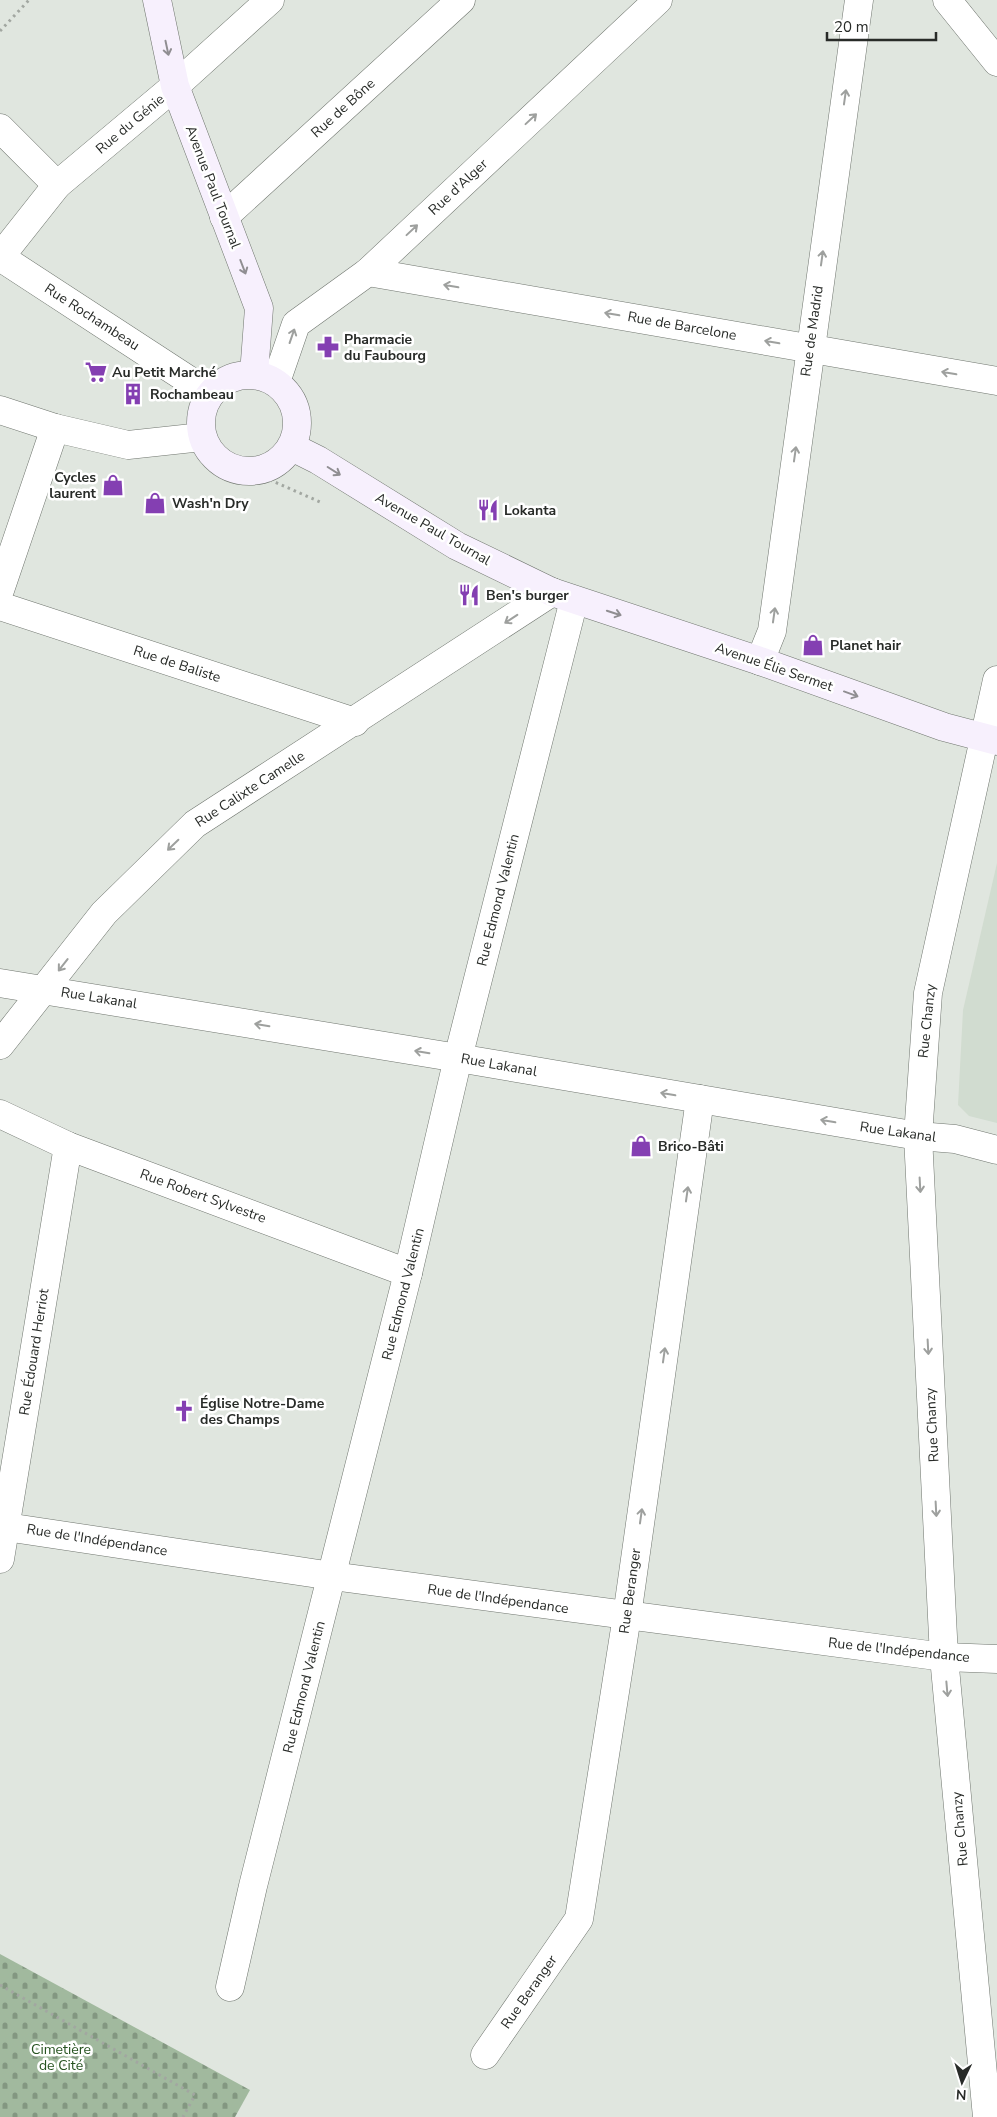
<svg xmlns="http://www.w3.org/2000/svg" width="997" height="2117" font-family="'Nunito Sans',sans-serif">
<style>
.built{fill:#d1dcd0}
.cemetery{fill:url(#cemetery-stones)}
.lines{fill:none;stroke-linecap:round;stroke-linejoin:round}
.minor-casing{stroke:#6f756e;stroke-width:29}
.tertiary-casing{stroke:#6f756e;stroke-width:29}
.secondary-casing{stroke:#6f756e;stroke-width:29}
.path{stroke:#a2a7a1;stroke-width:3;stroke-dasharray:2.5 4;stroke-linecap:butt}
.minor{stroke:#fff;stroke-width:28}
.tertiary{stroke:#fff;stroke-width:28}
.secondary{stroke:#f7f0fd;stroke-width:28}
.oneway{stroke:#908e92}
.oneway2{stroke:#9ea09e}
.labels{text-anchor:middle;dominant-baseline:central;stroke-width:5;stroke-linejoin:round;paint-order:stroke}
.street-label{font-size:14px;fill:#282b28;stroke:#fff}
.poi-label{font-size:14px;font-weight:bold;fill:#282b28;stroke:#fff;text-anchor:start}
.park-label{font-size:14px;fill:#25521f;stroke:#fff}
</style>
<defs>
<pattern id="cemetery-stones" width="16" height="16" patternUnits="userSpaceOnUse" patternTransform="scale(1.25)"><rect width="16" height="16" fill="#a1b99e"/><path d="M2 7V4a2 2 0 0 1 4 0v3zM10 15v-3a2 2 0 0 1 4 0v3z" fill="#839781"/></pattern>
</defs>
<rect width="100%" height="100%" fill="#e0e6df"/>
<!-- built -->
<polygon class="built" points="997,863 997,1123 969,1116 958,1105 963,1010"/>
<!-- cemetery -->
<polygon class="cemetery" points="0,1954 250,2090 235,2117 0,2117"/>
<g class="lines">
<!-- minor casing -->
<g class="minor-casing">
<g id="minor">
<polyline points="947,0 997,62"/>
<polyline points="0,128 57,185"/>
<polyline points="224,217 461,0"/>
<polyline points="0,257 57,185 175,86 270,0"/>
<polyline points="0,257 210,394"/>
<polyline points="368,272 997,381"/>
<polyline points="0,590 55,428"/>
<polyline points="0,606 355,722"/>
<polyline points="760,661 772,631 859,0"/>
<polyline points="0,983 458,1058 918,1136 955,1139 997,1150"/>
<polyline points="0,1045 104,913 195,824 552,592"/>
<polyline points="0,1114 68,1146 408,1273"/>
<polyline points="0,1526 332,1576 944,1657 997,1659"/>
<polyline points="0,1559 68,1146"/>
<polyline points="230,1987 253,1886 408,1273 458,1058 574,600"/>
<polyline points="485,2055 579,1919 627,1616 700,1099"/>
<polyline points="987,2117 944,1657 918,1136 928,993 997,680"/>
</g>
</g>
<!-- tertiary casing -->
<g class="tertiary-casing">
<g id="tertiary">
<polyline points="276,382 296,324 368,272 658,0"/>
<polyline points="0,410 55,428 128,445 202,437"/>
</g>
</g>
<!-- secondary casing -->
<g class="secondary-casing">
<g id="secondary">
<polyline points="157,0 175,86 259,308 254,374"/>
<circle cx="249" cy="423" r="48"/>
<polyline points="292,447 318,460 457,546 552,592 760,661 944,727 997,741"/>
</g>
</g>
<!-- path -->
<g class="path">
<polyline points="0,31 29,0"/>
<polyline points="252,472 320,502"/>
<polyline points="0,1985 195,2095 183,2117"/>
</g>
<!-- minor -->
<use href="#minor" class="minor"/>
<!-- tertiary -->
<use href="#tertiary" class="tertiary"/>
<!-- secondary -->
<use href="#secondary" class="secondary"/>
</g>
<!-- one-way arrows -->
<defs><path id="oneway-shaft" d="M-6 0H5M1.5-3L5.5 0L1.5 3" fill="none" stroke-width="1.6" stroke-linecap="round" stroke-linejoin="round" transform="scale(1.25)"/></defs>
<g class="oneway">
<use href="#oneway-shaft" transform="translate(167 48) rotate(78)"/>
<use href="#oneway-shaft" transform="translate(243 267) rotate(69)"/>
<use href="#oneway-shaft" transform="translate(334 471) rotate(32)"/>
<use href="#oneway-shaft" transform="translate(614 613) rotate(18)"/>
<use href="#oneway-shaft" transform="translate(851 694) rotate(20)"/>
</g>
<g class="oneway2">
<use href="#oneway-shaft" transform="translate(845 97) rotate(-82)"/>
<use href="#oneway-shaft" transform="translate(531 119) rotate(-43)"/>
<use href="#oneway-shaft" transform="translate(412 230) rotate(-43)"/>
<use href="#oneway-shaft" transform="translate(822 258) rotate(-82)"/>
<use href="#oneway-shaft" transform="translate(451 286) rotate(-170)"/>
<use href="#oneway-shaft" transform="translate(612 314) rotate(-170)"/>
<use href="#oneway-shaft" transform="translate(292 336) rotate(-71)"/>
<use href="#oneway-shaft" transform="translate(772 342) rotate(-170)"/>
<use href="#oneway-shaft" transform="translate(949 373) rotate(-170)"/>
<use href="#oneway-shaft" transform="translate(795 454) rotate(-82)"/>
<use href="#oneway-shaft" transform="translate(774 615) rotate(-82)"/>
<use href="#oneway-shaft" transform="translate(511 619) rotate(147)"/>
<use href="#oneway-shaft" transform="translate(173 845) rotate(136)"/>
<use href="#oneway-shaft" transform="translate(63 965) rotate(128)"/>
<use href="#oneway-shaft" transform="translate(262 1025) rotate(-171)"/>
<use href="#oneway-shaft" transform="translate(422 1052) rotate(-171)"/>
<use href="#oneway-shaft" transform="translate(668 1094) rotate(-170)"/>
<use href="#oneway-shaft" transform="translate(828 1121) rotate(-170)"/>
<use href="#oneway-shaft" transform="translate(920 1185) rotate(87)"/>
<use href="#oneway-shaft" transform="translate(687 1194) rotate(-82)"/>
<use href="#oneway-shaft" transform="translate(928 1347) rotate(87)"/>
<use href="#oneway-shaft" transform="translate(664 1355) rotate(-82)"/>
<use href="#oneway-shaft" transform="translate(936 1509) rotate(87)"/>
<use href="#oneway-shaft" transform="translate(641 1516) rotate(-82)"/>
<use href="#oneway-shaft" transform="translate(947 1689) rotate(85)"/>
</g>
<!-- icons -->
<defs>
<g id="pharmacy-bare" transform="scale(1.725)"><path d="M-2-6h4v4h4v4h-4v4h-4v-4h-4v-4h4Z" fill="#843fb2" stroke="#fff" stroke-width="2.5" paint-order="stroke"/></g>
<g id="supermarket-bare" transform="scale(1.725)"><path d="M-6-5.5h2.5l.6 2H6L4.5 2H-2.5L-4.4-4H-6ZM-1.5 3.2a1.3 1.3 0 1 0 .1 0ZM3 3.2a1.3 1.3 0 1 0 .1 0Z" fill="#843fb2" stroke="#fff" stroke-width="2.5" paint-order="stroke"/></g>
<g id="building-bare" transform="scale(1.725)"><path d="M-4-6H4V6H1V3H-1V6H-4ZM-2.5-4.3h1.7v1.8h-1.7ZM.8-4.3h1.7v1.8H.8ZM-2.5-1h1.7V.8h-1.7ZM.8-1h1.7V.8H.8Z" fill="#843fb2" stroke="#fff" stroke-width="2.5" paint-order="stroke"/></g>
<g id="shop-bare" transform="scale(1.725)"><path d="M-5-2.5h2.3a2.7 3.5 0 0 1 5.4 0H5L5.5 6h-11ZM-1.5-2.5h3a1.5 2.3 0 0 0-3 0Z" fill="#843fb2" stroke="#fff" stroke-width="2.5" paint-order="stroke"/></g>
<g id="restaurant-bare" transform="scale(1.725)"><path d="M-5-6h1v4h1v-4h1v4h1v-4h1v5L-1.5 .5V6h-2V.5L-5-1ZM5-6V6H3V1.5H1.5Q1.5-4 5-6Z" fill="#843fb2" stroke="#fff" stroke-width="2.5" paint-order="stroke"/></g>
<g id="church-bare" transform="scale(1.725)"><path d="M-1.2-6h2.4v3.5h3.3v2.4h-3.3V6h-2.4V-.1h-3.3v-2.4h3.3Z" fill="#843fb2" stroke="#fff" stroke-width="2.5" paint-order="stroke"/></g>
</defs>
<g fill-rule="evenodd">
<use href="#pharmacy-bare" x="328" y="347"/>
<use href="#supermarket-bare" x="96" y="372"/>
<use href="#building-bare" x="133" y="394"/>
<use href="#shop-bare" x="113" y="485"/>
<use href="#shop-bare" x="155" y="503"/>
<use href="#restaurant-bare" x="488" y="510"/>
<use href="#restaurant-bare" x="469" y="595"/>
<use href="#shop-bare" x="813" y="645"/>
<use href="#shop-bare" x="641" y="1146"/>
<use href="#church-bare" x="184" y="1411"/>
</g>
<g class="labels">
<!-- street labels -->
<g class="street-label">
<text transform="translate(343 108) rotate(-42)">Rue de Bône</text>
<text transform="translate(130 124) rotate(-40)">Rue du Génie</text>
<text transform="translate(213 187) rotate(69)">Avenue Paul Tournal</text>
<text transform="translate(458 187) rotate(-43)">Rue d'Alger</text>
<text transform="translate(92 317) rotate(33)">Rue Rochambeau</text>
<text transform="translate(682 326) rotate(10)">Rue de Barcelone</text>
<text transform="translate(812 331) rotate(-82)">Rue de Madrid</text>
<text transform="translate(433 529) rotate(30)">Avenue Paul Tournal</text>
<text transform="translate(177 664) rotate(18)">Rue de Baliste</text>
<text transform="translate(774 667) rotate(19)">Avenue Élie Sermet</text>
<text transform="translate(250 789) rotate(-33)">Rue Calixte Camelle</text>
<text transform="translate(498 900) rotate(-76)">Rue Edmond Valentin</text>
<text transform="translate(99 998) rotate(9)">Rue Lakanal</text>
<text transform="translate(927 1021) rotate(-84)">Rue Chanzy</text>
<text transform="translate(499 1065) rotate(10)">Rue Lakanal</text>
<text transform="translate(898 1132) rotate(8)">Rue Lakanal</text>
<text transform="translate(203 1196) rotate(20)">Rue Robert Sylvestre</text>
<text transform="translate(403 1294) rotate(-76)">Rue Edmond Valentin</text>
<text transform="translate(34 1352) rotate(-81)">Rue Édouard Herriot</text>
<text transform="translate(932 1425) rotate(-93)">Rue Chanzy</text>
<text transform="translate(97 1540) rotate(9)">Rue de l'Indépendance</text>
<text transform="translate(630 1591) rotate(-82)">Rue Beranger</text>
<text transform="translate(498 1599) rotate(8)">Rue de l'Indépendance</text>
<text transform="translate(899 1650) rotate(6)">Rue de l'Indépendance</text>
<text transform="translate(304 1687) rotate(-76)">Rue Edmond Valentin</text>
<text transform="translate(960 1829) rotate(-95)">Rue Chanzy</text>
<text transform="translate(529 1992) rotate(-55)">Rue Beranger</text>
</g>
<!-- poi labels -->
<g class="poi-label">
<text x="344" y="339">Pharmacie<tspan x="344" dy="16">du Faubourg</tspan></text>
<text x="112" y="372">Au Petit Marché</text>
<text x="150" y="394">Rochambeau</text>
<text x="96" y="477" text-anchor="end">Cycles<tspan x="96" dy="16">laurent</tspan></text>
<text x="172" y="503">Wash'n Dry</text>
<text x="504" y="510">Lokanta</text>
<text x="486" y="595">Ben's burger</text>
<text x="830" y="645">Planet hair</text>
<text x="658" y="1146">Brico-Bâti</text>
<text x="200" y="1403">Église Notre-Dame<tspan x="200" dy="16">des Champs</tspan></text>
</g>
<!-- park labels -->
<g class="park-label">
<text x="61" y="2049">Cimetière<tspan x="61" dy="16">de Cité</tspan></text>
</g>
</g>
<!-- north arrow -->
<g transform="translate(962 2082) rotate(184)" stroke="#ffffff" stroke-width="4" paint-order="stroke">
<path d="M0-4L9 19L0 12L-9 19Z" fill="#282b28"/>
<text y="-8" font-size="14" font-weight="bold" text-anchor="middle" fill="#282b28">N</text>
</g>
<!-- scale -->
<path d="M827 32v8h109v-8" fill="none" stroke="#282b28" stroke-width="2.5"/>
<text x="834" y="32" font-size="15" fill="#282b28" stroke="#ffffff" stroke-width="4" paint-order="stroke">20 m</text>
</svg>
